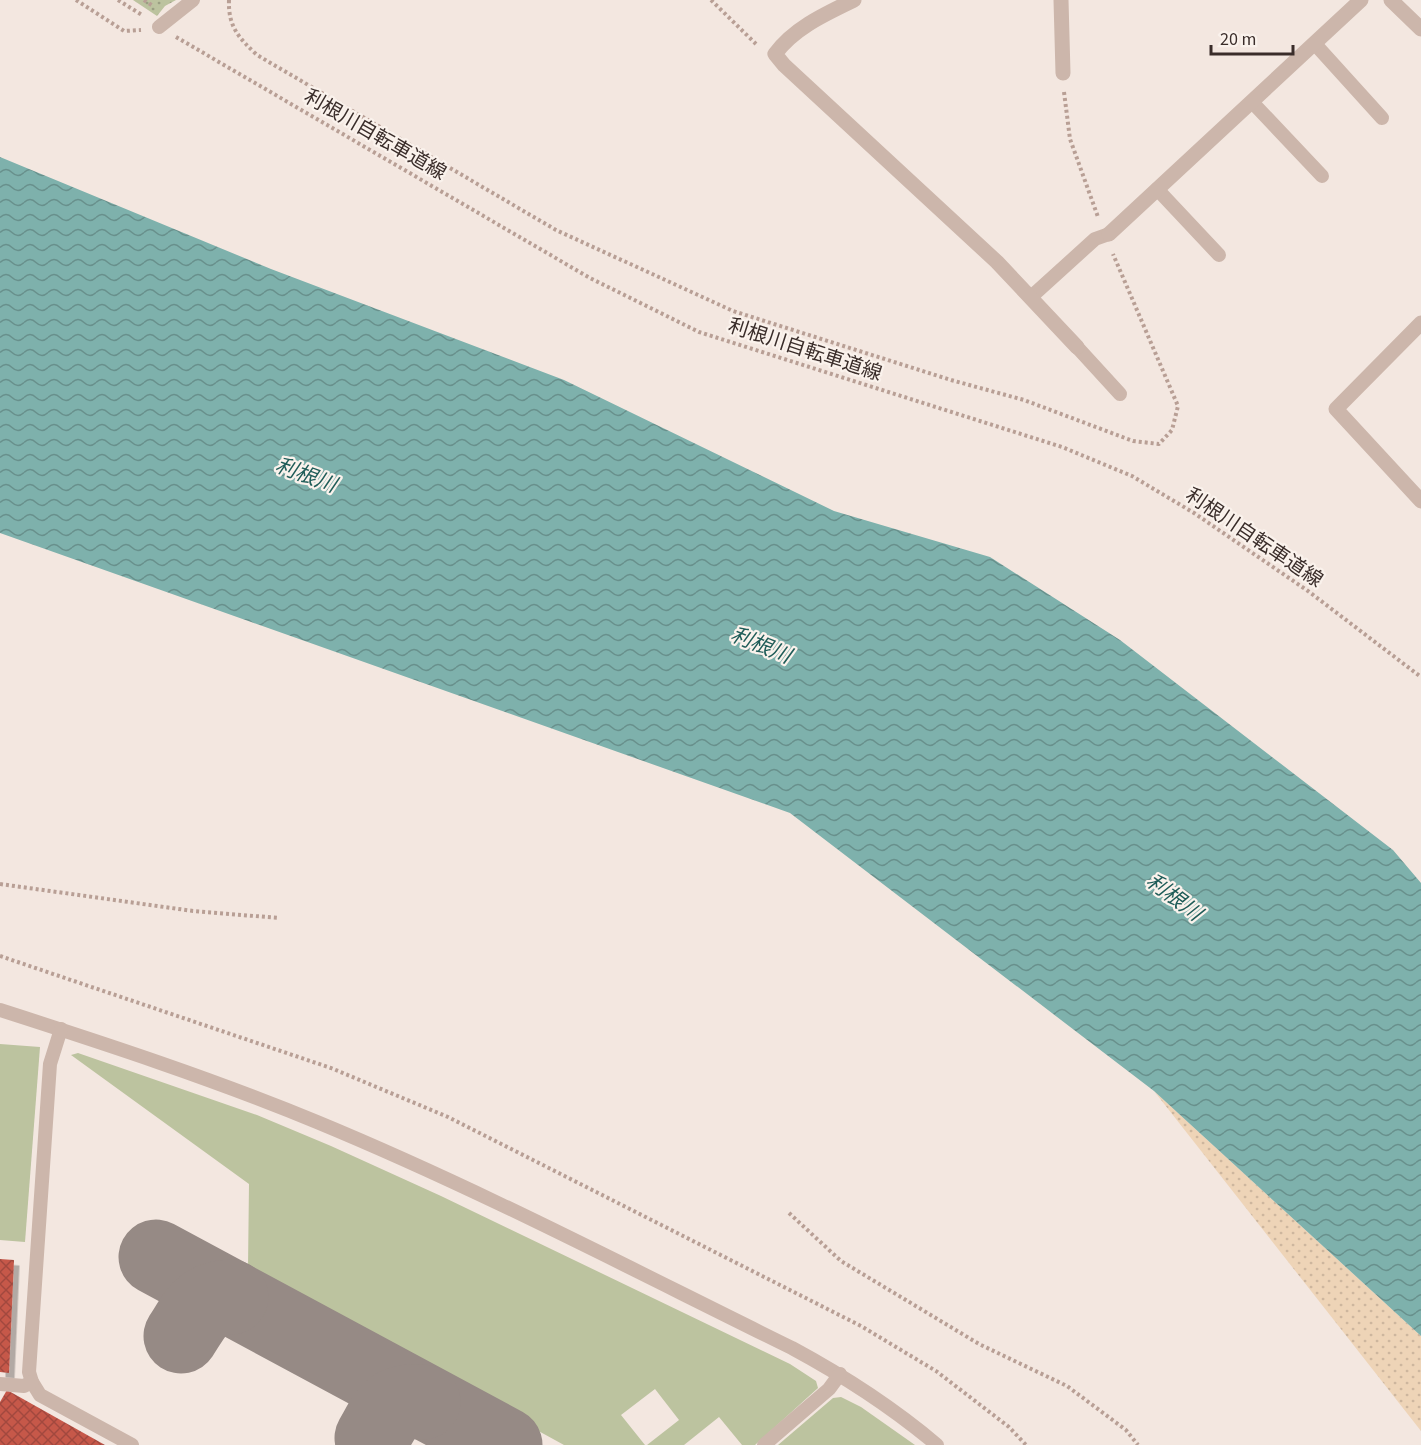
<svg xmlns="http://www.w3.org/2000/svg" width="1421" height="1445" font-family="'Source Sans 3','Noto Sans JP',sans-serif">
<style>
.grass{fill:#bcc39f}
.sand{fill:url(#sand-dots)}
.park{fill:url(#park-dots)}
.water{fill:url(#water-waves)}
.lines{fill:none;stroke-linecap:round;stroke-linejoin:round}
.taxiway{stroke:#968a85;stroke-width:75}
.building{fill:url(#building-cross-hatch);filter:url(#shadow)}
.path{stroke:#b89f95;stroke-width:4;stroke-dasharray:3 3;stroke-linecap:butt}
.service{stroke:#ccb6ab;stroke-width:14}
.minor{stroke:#ccb6ab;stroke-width:15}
.labels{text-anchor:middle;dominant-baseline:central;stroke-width:4.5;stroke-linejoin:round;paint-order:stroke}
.street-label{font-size:20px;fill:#3a2d2a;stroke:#faf2ec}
.water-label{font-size:21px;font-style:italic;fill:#1f5c58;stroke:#faf2ec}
</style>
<defs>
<pattern id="sand-dots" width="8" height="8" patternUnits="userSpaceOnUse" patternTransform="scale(1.5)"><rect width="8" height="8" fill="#eed4b7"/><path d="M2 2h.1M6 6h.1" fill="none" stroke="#cdb69e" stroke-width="1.8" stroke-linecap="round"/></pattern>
<pattern id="park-dots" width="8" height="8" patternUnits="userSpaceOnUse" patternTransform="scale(1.5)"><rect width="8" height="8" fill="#bcc39f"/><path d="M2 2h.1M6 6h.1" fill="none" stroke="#9a9f82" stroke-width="1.8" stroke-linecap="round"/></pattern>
<pattern id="water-waves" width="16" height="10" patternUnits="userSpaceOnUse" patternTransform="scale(1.5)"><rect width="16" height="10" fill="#7eb1ac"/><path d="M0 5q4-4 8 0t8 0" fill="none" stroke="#68908c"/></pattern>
<pattern id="building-cross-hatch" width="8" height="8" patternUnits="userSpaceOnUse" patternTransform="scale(1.5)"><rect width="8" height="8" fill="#c6584a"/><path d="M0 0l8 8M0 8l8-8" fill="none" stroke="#a2493e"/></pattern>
<filter id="shadow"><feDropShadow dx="5.5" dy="5.5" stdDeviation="0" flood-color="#0004"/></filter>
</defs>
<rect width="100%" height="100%" fill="#f3e7e0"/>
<!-- grass -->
<g class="grass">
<polygon points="0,1044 40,1047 25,1242 0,1240"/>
<polygon points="78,1053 257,1115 331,1146 441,1196 790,1364 816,1381 818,1388 755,1445 742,1445 719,1417 684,1445 647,1445 679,1420 655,1389 621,1415 645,1445 564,1445 255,1276 248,1267 249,1184 71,1055"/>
<polygon points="841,1397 861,1407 915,1445 778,1445 833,1398"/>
</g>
<!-- sand -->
<polygon class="sand" points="1154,1091 1421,1336 1421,1431"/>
<!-- park -->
<polygon class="park" points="133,0 176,0 165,6 157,16"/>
<!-- water -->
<polygon class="water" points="0,157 271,269 564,380 834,511 990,557 1120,640 1393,850 1421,883 1421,1336 1154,1091 790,813 0,533"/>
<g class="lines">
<!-- taxiway -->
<g class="taxiway">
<polyline points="156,1257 505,1445"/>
<path d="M181 1336C196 1313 201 1298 231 1297"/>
<path d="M372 1438C387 1412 390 1399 423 1402"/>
</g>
</g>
<!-- building -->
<g class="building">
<polygon points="0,1259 14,1260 9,1373 0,1372"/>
<polygon points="7,1390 105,1445 0,1445 0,1402"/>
</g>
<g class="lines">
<!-- path -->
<g class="path">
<polyline points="76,0 124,31 141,30"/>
<polyline points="118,0 142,15"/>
<polyline points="144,0 153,6"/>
<path d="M229 0C228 27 239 38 257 55L556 230 733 311 951 380 1024 400 1133 441 1159 444 1172 430 1178 406 1113 254"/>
<polyline points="711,0 756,44"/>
<polyline points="176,37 590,278 699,332 1062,447 1132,476 1194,513 1308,591 1421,677"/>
<polyline points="1064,92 1070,139 1098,217"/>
<polyline points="0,884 193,911 279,918"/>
<polyline points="0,956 331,1068 448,1117 861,1326 936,1371 1009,1427 1026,1445"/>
<polyline points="789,1213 841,1261 979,1344 1067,1386 1126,1430 1138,1445"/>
</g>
<!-- service -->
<g class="service">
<polyline points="159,27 193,0"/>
<polyline points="1315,44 1382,118"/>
<polyline points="1252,102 1322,176"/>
<polyline points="1157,189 1219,255"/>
<polyline points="1031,297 1095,239 1109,234"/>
<polyline points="1077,347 1120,394"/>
<path d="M0 1010C106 1044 213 1079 317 1122 479 1189 635 1271 792 1348 844 1376 892 1407 937 1445"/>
<polyline points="61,1029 50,1064 29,1372 32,1382 40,1395 132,1445"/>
<polyline points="0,1384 24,1386 32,1382"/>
<polyline points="764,1445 829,1389 840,1374"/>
</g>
<!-- minor -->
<g class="minor">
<path d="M854 0C825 14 794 28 775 54L784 65 997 262 1077 347"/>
<polyline points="1061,0 1063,73"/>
<polyline points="1391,0 1421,29"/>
<polyline points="1109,234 1361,0"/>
<polyline points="1421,323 1336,409 1421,501"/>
</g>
</g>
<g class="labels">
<!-- street labels -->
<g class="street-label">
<text transform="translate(375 135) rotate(30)">利根川自転車道線</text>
<text transform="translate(805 350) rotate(18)">利根川自転車道線</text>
<text transform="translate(1254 538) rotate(34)">利根川自転車道線</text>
</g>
<!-- water labels -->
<g class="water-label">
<text transform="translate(306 475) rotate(20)">利根川</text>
<text transform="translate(761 645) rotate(22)">利根川</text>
<text transform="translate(1174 897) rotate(37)">利根川</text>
</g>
</g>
<!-- scale -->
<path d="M1211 45v9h82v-9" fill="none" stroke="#3a2d2a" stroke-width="3"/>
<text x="1220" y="45" font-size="18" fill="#3a2d2a" stroke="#faf2ec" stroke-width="4.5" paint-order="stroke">20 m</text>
</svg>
